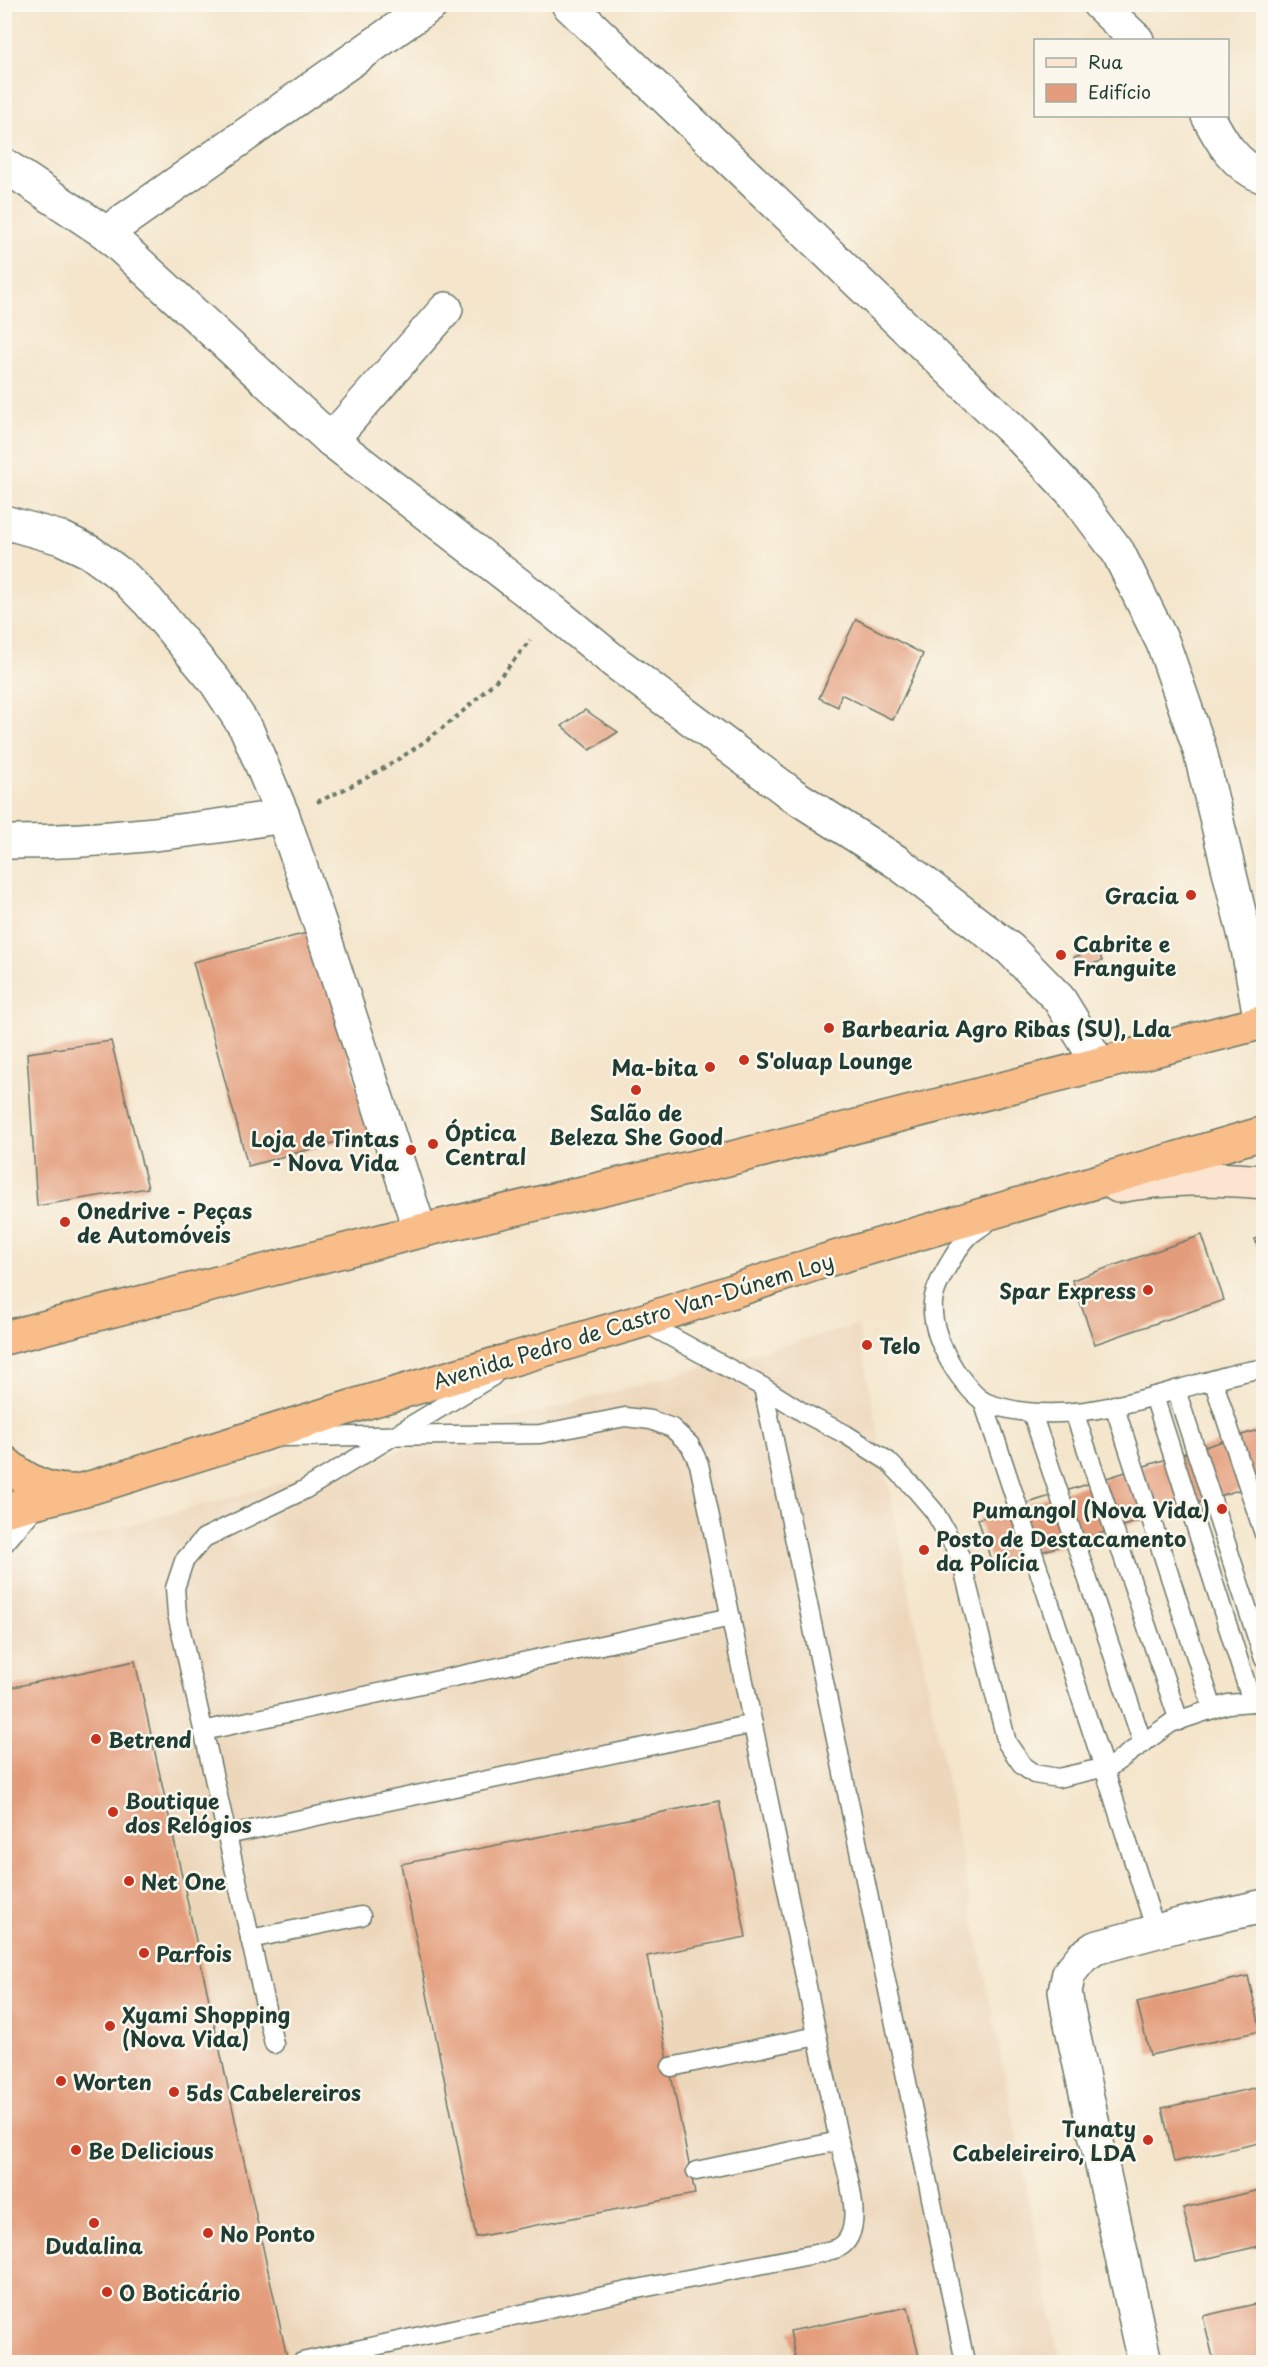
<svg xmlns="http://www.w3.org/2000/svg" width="1268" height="2367" font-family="'Playpen Sans',sans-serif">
<rect width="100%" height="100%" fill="#fbf7ec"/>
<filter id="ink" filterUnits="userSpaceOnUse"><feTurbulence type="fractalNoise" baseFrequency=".0167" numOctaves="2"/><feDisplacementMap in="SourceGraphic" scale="12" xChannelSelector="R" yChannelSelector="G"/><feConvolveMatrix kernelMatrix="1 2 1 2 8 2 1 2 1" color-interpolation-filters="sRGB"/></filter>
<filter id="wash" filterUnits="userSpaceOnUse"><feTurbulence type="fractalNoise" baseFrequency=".008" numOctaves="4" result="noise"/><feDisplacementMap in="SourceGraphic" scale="24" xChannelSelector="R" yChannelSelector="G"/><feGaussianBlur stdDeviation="1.35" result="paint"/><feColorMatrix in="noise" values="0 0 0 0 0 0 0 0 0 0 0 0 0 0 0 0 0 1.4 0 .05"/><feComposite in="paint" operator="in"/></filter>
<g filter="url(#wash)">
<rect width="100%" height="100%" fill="#f4e5cb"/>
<!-- built -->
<path fill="#edd7bb" d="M857,1325L1061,2362H5V1559Z"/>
<g id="blocks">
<!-- building -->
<g fill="#e39d7c">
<path d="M856,619L923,654L893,720L841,694L838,707L819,698Z"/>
<path d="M585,710L618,732L590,750L562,726Z"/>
<path d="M315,931L370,1133L248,1166L193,962Z"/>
<path d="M1098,949L1102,961L1078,968L1074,957Z"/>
<path d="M111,1041L148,1188L37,1206L27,1053Z"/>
<path d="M1202,1235L1224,1300L1095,1344L1072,1280Z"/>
<path d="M1264,1236V1263H1263L1255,1239Z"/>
<path d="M1264,1428V1482L993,1567L978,1519Z"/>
<path d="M135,1661L288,2362H4V1689Z"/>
<path d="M719,1801L746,1937L647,1956L695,2194L476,2237L401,1864Z"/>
<path d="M1248,1976L1261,2031L1150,2055L1137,2002Z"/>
<path d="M1264,2086V2142L1174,2162L1162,2108Z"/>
<path d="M1264,2189V2245L1196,2261L1183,2208Z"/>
<path d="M1264,2302V2359L1247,2362H1214L1203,2316Z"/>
<path d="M908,2307L920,2362H796L790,2331Z"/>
</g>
</g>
</g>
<g filter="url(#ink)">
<use href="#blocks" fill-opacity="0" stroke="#6a7869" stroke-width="1.5"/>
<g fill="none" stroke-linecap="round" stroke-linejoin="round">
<defs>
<g id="lane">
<path d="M989,1221C983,1226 976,1230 970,1235C957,1248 935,1284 933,1302C931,1326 943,1351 955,1370C962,1380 976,1399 987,1403C1058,1428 1132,1402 1201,1383C1221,1378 1243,1370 1264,1369"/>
<path d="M642,1321L763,1387L804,1413L845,1434L888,1461L916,1490L934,1511L960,1556L1007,1743L1023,1766L1034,1774L1058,1778L1111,1766L1171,1723L1228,1704L1264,1701"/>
<path d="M1213,1380L1264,1534"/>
<path d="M763,1387L965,2362"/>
<path d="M1176,1390L1264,1659"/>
<path d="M1154,1396L1252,1702"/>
<path d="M983,1401L1104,1768L1156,1931"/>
<path d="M1114,1405L1213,1709"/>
<path d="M1074,1412L1179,1721"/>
<path d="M1032,1413L1143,1744"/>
<path d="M283,1437L540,1434L625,1417L651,1420L672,1428L690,1445L699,1464L839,2141C845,2167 869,2232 838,2248C833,2250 826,2251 820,2253L627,2291L302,2362"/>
<path d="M4,1544L38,1504"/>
<path d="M203,1731L731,1617"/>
<path d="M227,1835L753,1724"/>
<path d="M250,1939L361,1916"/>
<path d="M274,2044L177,1614L175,1588L184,1561L204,1538L304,1490L493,1376"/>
<path d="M671,2067L817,2036"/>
<path d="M696,2171L839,2141"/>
</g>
<g id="street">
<path d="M568,4L1021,438L1075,495L1118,552L1163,643L1199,747L1248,949L1261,1023"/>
<path d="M1099,4L1137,40"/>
<path d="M1208,116C1221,141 1235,166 1264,177"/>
<path d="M4,165L106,233L331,440L554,612L615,662L793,795L897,862L1010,949L1059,999L1099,1064"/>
<path d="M106,233L432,4"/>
<path d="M331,440L446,309"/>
<path d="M4,522L61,538L90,552L124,577L148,601L215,681L247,730L283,816L321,927L420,1231"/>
<path d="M4,842C98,843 191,831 283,816"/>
<path d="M1145,2362L1068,2010L1065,1991L1069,1973L1082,1957L1095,1948L1183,1924L1264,1906"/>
</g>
<path id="secondary" d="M1118,1186C1166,1177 1214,1178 1264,1182"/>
<g id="highway">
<path d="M4,1338L420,1231L724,1160L1264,1022"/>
<path d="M4,1462C23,1479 44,1491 70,1491"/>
<path d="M4,1510L93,1487L357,1405L642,1321L824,1261L1264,1133"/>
</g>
</defs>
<!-- lane casing -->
<use href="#lane" stroke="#6a7869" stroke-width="21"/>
<!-- street casing -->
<use href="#street" stroke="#6a7869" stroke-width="36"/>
<!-- secondary casing -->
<use href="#secondary" stroke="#6a7869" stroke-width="36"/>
<!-- highway casing -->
<use href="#highway" stroke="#6a7869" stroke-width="36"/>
<!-- path -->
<path stroke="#6a7869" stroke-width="4" stroke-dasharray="4.5 4.5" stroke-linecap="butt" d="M317,802C383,773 440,736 491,685C506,672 518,655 530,640"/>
<!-- lane -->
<use href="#lane" stroke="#fff" stroke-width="18"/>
<!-- street -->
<use href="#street" stroke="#fff" stroke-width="33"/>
<!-- secondary -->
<use href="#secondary" stroke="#fce5d0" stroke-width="33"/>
<!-- highway -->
<use href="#highway" stroke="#f8bd89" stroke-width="33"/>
</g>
</g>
<!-- markers -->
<g fill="#c8321e" stroke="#fbf7ec" stroke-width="2">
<circle cx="1191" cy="895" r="6"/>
<circle cx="1061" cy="955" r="6"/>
<circle cx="829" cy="1028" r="6"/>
<circle cx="744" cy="1060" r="6"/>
<circle cx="710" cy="1067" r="6"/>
<circle cx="636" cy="1090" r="6"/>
<circle cx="433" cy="1144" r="6"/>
<circle cx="411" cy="1150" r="6"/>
<circle cx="65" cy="1222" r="6"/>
<circle cx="1148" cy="1290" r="6"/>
<circle cx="867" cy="1345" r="6"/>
<circle cx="1222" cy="1509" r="6"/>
<circle cx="924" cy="1550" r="6"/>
<circle cx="96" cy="1739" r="6"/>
<circle cx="113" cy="1812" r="6"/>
<circle cx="129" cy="1881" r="6"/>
<circle cx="144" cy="1953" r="6"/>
<circle cx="110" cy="2026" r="6"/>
<circle cx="61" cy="2081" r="6"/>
<circle cx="174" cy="2092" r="6"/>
<circle cx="1148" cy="2140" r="6"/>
<circle cx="76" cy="2150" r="6"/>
<circle cx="94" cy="2223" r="6"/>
<circle cx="208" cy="2233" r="6"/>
<circle cx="107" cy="2292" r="6"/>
</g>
<g text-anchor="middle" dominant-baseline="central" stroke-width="5" stroke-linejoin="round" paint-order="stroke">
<!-- poi labels -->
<g font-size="21" font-weight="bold" fill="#1f3d34" stroke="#fbf7ec" text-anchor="start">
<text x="1179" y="895" text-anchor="end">Gracia</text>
<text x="1073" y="943">Cabrite e<tspan x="1073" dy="24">Franguite</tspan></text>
<text x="841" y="1028">Barbearia Agro Ribas (SU), Lda</text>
<text x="756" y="1060">S'oluap Lounge</text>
<text x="698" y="1067" text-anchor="end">Ma-bita</text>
<text x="636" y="1112" text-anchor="middle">Salão de<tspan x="636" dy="24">Beleza She Good</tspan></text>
<text x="445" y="1132">Óptica<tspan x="445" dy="24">Central</tspan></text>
<text x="399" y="1138" text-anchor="end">Loja de Tintas<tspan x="399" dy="24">- Nova Vida</tspan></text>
<text x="77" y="1210">Onedrive - Peças<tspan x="77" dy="24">de Automóveis</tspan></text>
<text x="1136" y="1290" text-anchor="end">Spar Express</text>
<text x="879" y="1345">Telo</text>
<text x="1210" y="1509" text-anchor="end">Pumangol (Nova Vida)</text>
<text x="936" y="1538">Posto de Destacamento<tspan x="936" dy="24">da Polícia</tspan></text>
<text x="108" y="1739">Betrend</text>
<text x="125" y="1800">Boutique<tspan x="125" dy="24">dos Relógios</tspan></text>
<text x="141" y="1881">Net One</text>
<text x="156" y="1953">Parfois</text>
<text x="122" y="2014">Xyami Shopping<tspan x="122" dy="24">(Nova Vida)</tspan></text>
<text x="73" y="2081">Worten</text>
<text x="186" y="2092">5ds Cabelereiros</text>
<text x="1136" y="2128" text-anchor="end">Tunaty<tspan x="1136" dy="24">Cabeleireiro, LDA</tspan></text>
<text x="88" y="2150">Be Delicious</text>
<text x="220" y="2233">No Ponto</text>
<text x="94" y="2245" text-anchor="middle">Dudalina</text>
<text x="119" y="2292">O Boticário</text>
</g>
<!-- street labels -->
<g font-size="21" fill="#1f3d34" stroke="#fbf7ec">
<text transform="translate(633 1320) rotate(-17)">Avenida Pedro de Castro Van-Dúnem Loy</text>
</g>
</g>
<!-- margin -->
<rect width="1268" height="2367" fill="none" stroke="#fbf7ec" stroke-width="24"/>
<!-- legend -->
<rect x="1034" y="39" width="195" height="78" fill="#fbf7ec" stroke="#a3ada2" stroke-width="1.5"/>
<rect x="1046" y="58" width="30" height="9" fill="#fce5d0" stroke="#a3ada2" stroke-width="1.5"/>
<text x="1088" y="69" font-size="18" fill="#1f3d34">Rua</text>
<rect x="1046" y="84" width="30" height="18" fill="#e39d7c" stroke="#a3ada2" stroke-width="1.5"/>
<text x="1088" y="99" font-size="18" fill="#1f3d34">Edifício</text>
</svg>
